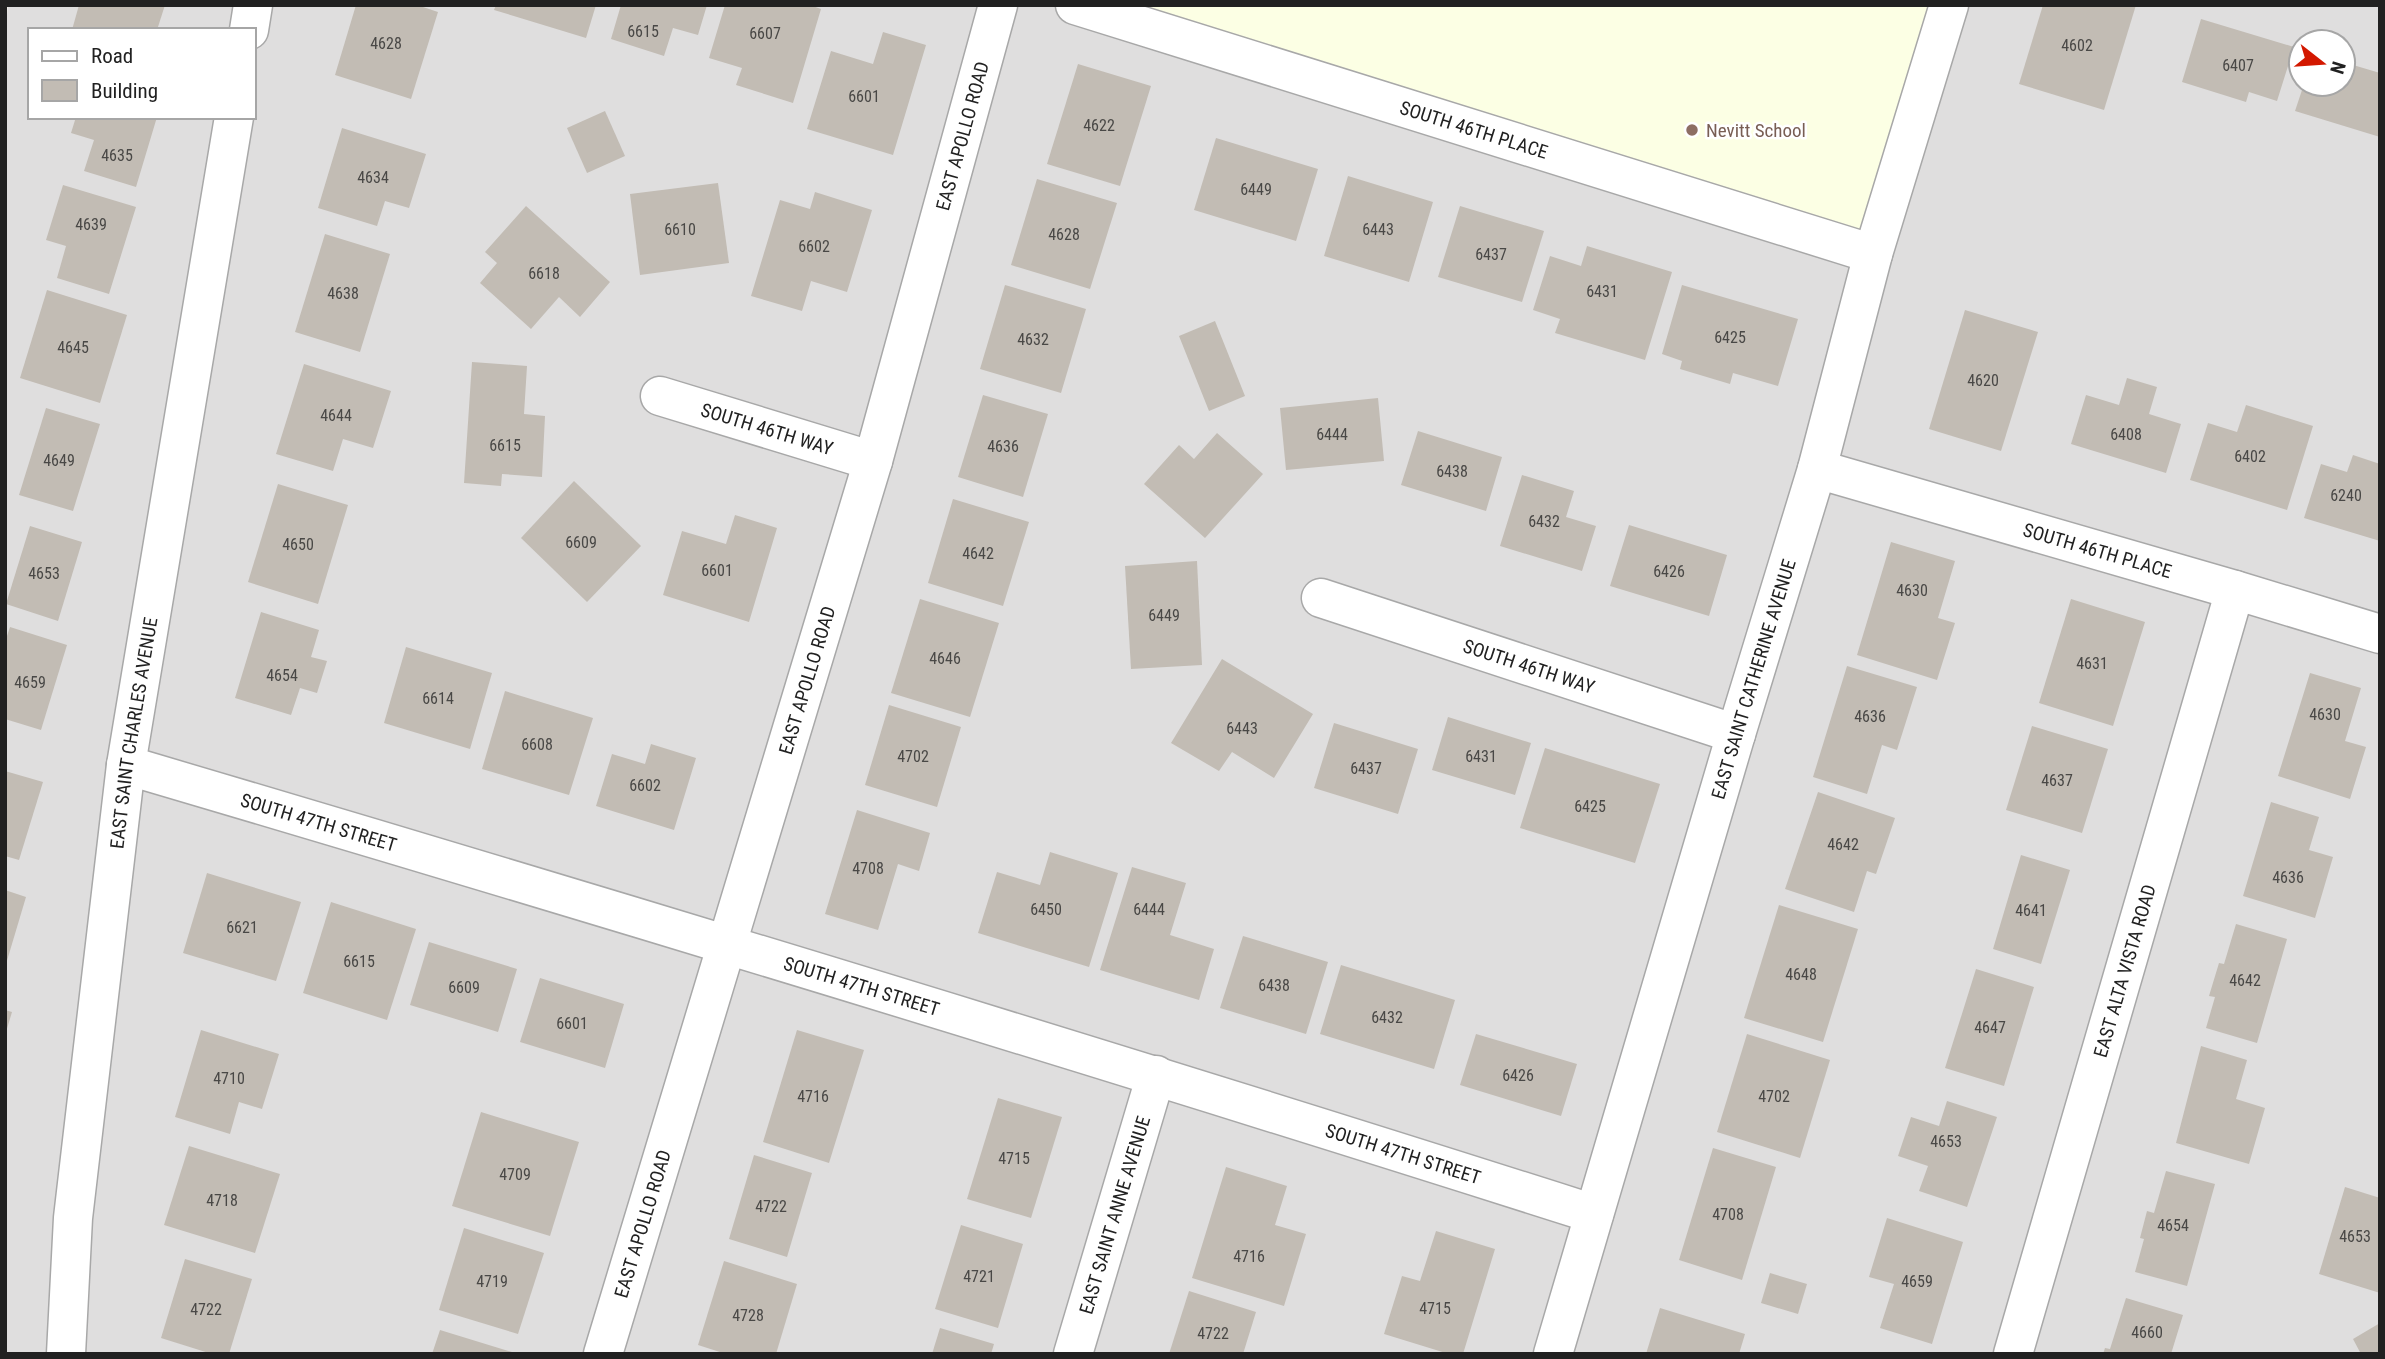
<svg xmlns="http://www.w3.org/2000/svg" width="2385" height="1359" font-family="'Roboto Condensed',sans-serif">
<rect width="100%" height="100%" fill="#f1efe8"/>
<!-- residential -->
<path fill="#dfdede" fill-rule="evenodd" d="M8,5H2380V1354H5V35ZM30,30H254V117H30ZM2301,42H2343V84H2301Z"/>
<!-- education -->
<path fill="#fcffe4" d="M1074,5H1949L1873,254Z"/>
<!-- building -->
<g fill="#c2bcb4">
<path d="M79,5H165L157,30H72Z"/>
<path d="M356,5H417L438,12L411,99L335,75Z"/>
<path d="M496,5H596L586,38L494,10Z"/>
<path d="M621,5H707L698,35L673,28L664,56L611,39Z"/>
<path d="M725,5H810L821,9L793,103L736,85L742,68L709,58Z"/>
<path d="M2043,5H2136L2104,110L2019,84Z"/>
<path d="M2201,19L2294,47L2277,101L2249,92L2246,102L2182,82Z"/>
<path d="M883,32L926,45L893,155L807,129L831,51L873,64Z"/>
<path d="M2343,62L2380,73V137L2295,111L2304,84H2343Z"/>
<path d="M1078,64L1151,86L1120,186L1047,164Z"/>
<path d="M605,111L625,156L587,173L567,128Z"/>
<path d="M76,117H157L136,187L84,171L94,140L71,133Z"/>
<path d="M342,128L426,154L409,208L385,201L377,226L318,208Z"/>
<path d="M1216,138L1318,169L1296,241L1194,210Z"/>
<path d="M1348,176L1433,202L1409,282L1324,256Z"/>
<path d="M1037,179L1117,203L1090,289L1011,265Z"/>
<path d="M718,183L729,263L640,275L630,194Z"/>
<path d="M63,185L136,207L109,294L57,278L66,246L46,240Z"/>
<path d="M815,192L872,210L847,292L811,281L802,311L751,296L780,200L810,209Z"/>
<path d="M526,206L610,282L580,317L559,297L531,329L480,283L497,263L485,252Z"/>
<path d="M1460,206L1544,231L1522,302L1438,277Z"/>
<path d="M325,234L390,254L360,352L295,332Z"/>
<path d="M1587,246L1672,272L1645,360L1555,333L1560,319L1533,310L1550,256L1581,266Z"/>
<path d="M1005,285L1086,309L1061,393L980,369Z"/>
<path d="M1682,285L1798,319L1778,386L1733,373L1730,384L1680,369L1682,361L1662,354Z"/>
<path d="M47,290L127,315L100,403L20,378Z"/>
<path d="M1965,310L2038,332L2001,451L1929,429Z"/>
<path d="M1215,321L1245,396L1209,411L1179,336Z"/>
<path d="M472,362L527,366L524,414L545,416L542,477L502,474L501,486L464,483Z"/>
<path d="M304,364L391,391L373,448L343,439L333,471L276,454Z"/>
<path d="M2127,378L2157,387L2149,414L2181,424L2166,473L2071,444L2086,395L2119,405Z"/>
<path d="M983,395L1048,414L1023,497L958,477Z"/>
<path d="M1378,398L1384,461L1286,470L1280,408Z"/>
<path d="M2246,405L2313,426L2287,510L2190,480L2208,423L2237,432Z"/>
<path d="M46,408L100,424L73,511L19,495Z"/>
<path d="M1418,431L1502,457L1486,511L1401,485Z"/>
<path d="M1217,433L1263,474L1205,538L1144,484L1179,445L1194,459Z"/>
<path d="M2353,455L2380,464V541L2304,518L2321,464L2347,472Z"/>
<path d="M1522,475L1574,491L1566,517L1596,526L1582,571L1500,546Z"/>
<path d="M574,481L641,546L587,602L521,538Z"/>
<path d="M278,484L348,505L318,604L248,582Z"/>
<path d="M953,499L1029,522L1003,606L928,583Z"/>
<path d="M735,515L777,528L749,622L663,595L682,531L726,544Z"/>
<path d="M1629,525L1727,555L1709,616L1610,586Z"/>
<path d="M30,526L82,542L58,621L6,604Z"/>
<path d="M1891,542L1955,561L1938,618L1955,623L1937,680L1857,655Z"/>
<path d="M1197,561L1202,665L1131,669L1125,566Z"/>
<path d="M920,599L999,623L970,717L891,693Z"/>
<path d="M2071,599L2145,622L2113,726L2039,703Z"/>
<path d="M261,612L319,630L311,657L327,661L317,693L300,688L291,715L235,698Z"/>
<path d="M10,627L67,645L41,730L5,719V642Z"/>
<path d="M406,647L492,673L470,749L384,723Z"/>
<path d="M1222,659L1313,714L1274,778L1232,752L1219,771L1171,743Z"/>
<path d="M1847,666L1917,687L1897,750L1882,745L1867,794L1813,777Z"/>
<path d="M2310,673L2361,688L2345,741L2366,747L2350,799L2278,776Z"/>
<path d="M505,691L593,718L569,795L482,769Z"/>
<path d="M889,705L961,727L937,807L865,785Z"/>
<path d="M1448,717L1531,743L1515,795L1432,770Z"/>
<path d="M1334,723L1418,749L1398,814L1314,788Z"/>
<path d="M2032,726L2108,749L2082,833L2006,810Z"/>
<path d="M651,744L696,758L674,830L596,806L612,754L645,764Z"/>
<path d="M1545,748L1660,784L1635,863L1520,828Z"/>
<path d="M5,771L43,782L19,860L5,856Z"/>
<path d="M1818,792L1895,818L1876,874L1867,871L1854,912L1785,889Z"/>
<path d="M2271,802L2319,817L2309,850L2333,857L2315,918L2243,896Z"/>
<path d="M857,810L930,833L919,871L898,864L878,930L825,914Z"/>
<path d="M1050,852L1118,873L1089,967L978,933L997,872L1040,885Z"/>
<path d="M2021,855L2070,870L2041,964L1993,949Z"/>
<path d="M1132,867L1186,883L1170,935L1214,949L1199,1000L1100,970Z"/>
<path d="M207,873L301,902L276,981L183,953Z"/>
<path d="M5,890L26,897L6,964H5Z"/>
<path d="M331,902L416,929L387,1020L303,993Z"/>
<path d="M1779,905L1858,929L1823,1042L1744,1018Z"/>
<path d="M2236,924L2287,939L2257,1043L2206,1028L2215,997L2209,996L2219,963L2224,964Z"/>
<path d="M1243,936L1328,962L1306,1034L1220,1008Z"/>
<path d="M429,942L517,969L498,1032L410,1005Z"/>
<path d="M1341,965L1455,1000L1434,1069L1320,1034Z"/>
<path d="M1976,969L2034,987L2004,1086L1945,1068Z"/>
<path d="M540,978L624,1004L605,1068L520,1042Z"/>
<path d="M5,1010L12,1012L6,1032L5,1031Z"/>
<path d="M201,1030L279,1054L262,1109L239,1102L230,1134L175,1117Z"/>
<path d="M797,1030L864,1050L829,1163L763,1142Z"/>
<path d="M1476,1034L1577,1064L1561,1116L1460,1085Z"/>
<path d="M1747,1034L1830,1060L1800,1158L1717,1132Z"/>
<path d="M2201,1046L2247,1060L2236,1099L2265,1108L2249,1164L2176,1143Z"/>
<path d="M998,1098L1062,1117L1031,1218L967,1199Z"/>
<path d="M1947,1101L1997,1117L1967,1207L1919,1191L1928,1166L1898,1156L1911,1117L1939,1126Z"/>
<path d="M481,1112L579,1142L550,1236L452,1206Z"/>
<path d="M189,1146L280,1174L255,1253L164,1225Z"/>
<path d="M1713,1148L1776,1167L1742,1280L1679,1260Z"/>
<path d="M754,1155L812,1173L787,1257L729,1239Z"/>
<path d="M1226,1167L1287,1186L1275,1225L1306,1234L1284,1306L1192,1278Z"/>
<path d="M2166,1171L2215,1184L2187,1286L2135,1272L2144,1239L2140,1238L2147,1211L2154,1213Z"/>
<path d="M2345,1187L2380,1198V1293L2319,1274Z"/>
<path d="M1887,1218L1963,1242L1932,1344L1880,1328L1894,1284L1869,1277Z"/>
<path d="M961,1225L1023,1244L998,1328L935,1309Z"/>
<path d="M464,1228L544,1253L518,1334L439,1310Z"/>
<path d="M1436,1231L1495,1249L1463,1354H1449L1384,1334L1402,1276L1420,1281Z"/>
<path d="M185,1259L252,1279L229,1354H212L161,1338Z"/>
<path d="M724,1261L797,1284L776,1354H726L698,1345Z"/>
<path d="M1770,1273L1807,1284L1798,1314L1761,1303Z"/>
<path d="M1189,1291L1256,1312L1243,1354H1169Z"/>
<path d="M2126,1298L2183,1315L2171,1354H2103L2105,1348L2110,1349Z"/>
<path d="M1660,1308L1745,1334L1739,1354H1646Z"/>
<path d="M2380,1323V1354H2361L2353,1339Z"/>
<path d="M940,1328L994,1344L991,1354H932Z"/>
<path d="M440,1330L515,1353V1354H432Z"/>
</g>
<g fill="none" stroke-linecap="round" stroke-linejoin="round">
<defs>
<g id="street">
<path id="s1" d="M1075,5L1873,254"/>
<path d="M249,30L253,5"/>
<path id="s2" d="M660,396L873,461"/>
<path id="s3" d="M1817,469L2235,590L2380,634"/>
<path id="s4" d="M1321,598L1736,734"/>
<path id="s5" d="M126,765C617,910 1107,1059 1594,1214"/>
<path id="s6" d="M66,1354L73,1218L126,765L234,117"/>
<path id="s7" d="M603,1354L873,461L998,5"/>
<path id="s8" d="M1073,1354L1156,1075"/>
<path id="s9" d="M1553,1354L1736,734L1817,469L1873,254L1949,5"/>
<path id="s10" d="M2013,1354L2235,590"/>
</g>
</defs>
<!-- street casing -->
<use href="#street" stroke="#a8a8a8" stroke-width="41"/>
<!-- street -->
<use href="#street" stroke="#fff" stroke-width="38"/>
</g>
<!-- markers -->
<circle fill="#8d6e63" stroke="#fff" stroke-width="2.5" cx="1692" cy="130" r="7"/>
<g text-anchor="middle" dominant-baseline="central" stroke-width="5" stroke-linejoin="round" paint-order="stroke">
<!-- number labels -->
<g font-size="16" fill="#494846">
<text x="643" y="31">6615</text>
<text x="765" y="33">6607</text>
<text x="386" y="43">4628</text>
<text x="2077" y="45">4602</text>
<text x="2238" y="65">6407</text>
<text x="864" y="96">6601</text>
<text x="1099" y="125">4622</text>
<text x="117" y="155">4635</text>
<text x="373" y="177">4634</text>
<text x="1256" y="189">6449</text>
<text x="91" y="224">4639</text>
<text x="680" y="229">6610</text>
<text x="1378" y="229">6443</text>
<text x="1064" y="234">4628</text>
<text x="814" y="246">6602</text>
<text x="1491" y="254">6437</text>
<text x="544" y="273">6618</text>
<text x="1602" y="291">6431</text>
<text x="343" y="293">4638</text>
<text x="1730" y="337">6425</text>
<text x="1033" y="339">4632</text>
<text x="73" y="347">4645</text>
<text x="1983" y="380">4620</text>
<text x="336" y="415">4644</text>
<text x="1332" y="434">6444</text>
<text x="2126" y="434">6408</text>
<text x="505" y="445">6615</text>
<text x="1003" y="446">4636</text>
<text x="2250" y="456">6402</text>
<text x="59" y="460">4649</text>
<text x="1452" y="471">6438</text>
<text x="2346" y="495">6240</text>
<text x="1544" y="521">6432</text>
<text x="581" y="542">6609</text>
<text x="298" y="544">4650</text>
<text x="978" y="553">4642</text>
<text x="717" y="570">6601</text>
<text x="1669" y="571">6426</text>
<text x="44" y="573">4653</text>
<text x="1912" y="590">4630</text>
<text x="1164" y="615">6449</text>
<text x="945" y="658">4646</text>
<text x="2092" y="663">4631</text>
<text x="282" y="675">4654</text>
<text x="30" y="682">4659</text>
<text x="438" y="698">6614</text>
<text x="2325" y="714">4630</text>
<text x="1870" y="716">4636</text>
<text x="1242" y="728">6443</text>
<text x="537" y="744">6608</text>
<text x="913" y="756">4702</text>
<text x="1481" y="756">6431</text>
<text x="1366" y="768">6437</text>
<text x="2057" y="780">4637</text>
<text x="645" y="785">6602</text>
<text x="1590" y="806">6425</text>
<text x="1843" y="844">4642</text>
<text x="868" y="868">4708</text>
<text x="2288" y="877">4636</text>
<text x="1046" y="909">6450</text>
<text x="1149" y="909">6444</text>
<text x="2031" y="910">4641</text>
<text x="242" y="927">6621</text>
<text x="359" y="961">6615</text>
<text x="1801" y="974">4648</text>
<text x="2245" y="980">4642</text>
<text x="1274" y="985">6438</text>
<text x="464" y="987">6609</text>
<text x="1387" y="1017">6432</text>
<text x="572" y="1023">6601</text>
<text x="1990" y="1027">4647</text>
<text x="1518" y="1075">6426</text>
<text x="229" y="1078">4710</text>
<text x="813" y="1096">4716</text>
<text x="1774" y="1096">4702</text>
<text x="1946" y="1141">4653</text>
<text x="1014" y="1158">4715</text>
<text x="515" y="1174">4709</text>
<text x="222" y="1200">4718</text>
<text x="771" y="1206">4722</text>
<text x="1728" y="1214">4708</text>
<text x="2173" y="1225">4654</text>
<text x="2355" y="1236">4653</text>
<text x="1249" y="1256">4716</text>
<text x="979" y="1276">4721</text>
<text x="492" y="1281">4719</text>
<text x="1917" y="1281">4659</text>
<text x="1435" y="1308">4715</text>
<text x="206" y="1309">4722</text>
<text x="748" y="1315">4728</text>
<text x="2147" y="1332">4660</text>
<text x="1213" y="1333">4722</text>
</g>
<!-- street labels -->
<g font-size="19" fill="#212121" stroke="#fff">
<text stroke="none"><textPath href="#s1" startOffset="418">SOUTH 46TH PLACE</textPath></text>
<text stroke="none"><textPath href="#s7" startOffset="1270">EAST APOLLO ROAD</textPath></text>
<text stroke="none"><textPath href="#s2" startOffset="112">SOUTH 46TH WAY</textPath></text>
<text stroke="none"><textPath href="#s3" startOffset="292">SOUTH 46TH PLACE</textPath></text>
<text stroke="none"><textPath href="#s4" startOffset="219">SOUTH 46TH WAY</textPath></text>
<text stroke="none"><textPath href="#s9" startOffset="704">EAST SAINT CATHERINE AVENUE</textPath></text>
<text stroke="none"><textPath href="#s7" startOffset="704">EAST APOLLO ROAD</textPath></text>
<text stroke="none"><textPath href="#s6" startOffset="625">EAST SAINT CHARLES AVENUE</textPath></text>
<text stroke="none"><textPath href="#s5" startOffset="201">SOUTH 47TH STREET</textPath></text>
<text stroke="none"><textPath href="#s10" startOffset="399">EAST ALTA VISTA ROAD</textPath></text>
<text stroke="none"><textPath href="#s5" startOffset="768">SOUTH 47TH STREET</textPath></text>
<text stroke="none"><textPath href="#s5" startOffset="1335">SOUTH 47TH STREET</textPath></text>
<text stroke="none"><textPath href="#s8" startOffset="145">EAST SAINT ANNE AVENUE</textPath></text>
<text stroke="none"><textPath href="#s7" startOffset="136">EAST APOLLO ROAD</textPath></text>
</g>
<!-- education labels -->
<g font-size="19" fill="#785e54" stroke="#fff" text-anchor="start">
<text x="1706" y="130">Nevitt School</text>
</g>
</g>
<!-- border -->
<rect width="2385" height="1359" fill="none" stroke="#212121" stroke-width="14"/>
<!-- legend -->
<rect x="28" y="28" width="228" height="91" fill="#ffffff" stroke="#a6a6a6" stroke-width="2"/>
<rect x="42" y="51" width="35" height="10" fill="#ffffff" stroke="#a6a6a6" stroke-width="2"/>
<text x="91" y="63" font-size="21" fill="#212121">Road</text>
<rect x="42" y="80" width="35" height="21" fill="#c2bcb4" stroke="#a6a6a6" stroke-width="2"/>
<text x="91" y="98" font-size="21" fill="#212121">Building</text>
<!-- north arrow -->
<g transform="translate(2322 63) rotate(107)"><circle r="33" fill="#ffffff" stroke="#a6a6a6" stroke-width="2"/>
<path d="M0-5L12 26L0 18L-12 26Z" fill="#d31800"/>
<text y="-10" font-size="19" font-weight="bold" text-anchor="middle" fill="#212121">N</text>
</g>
</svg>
